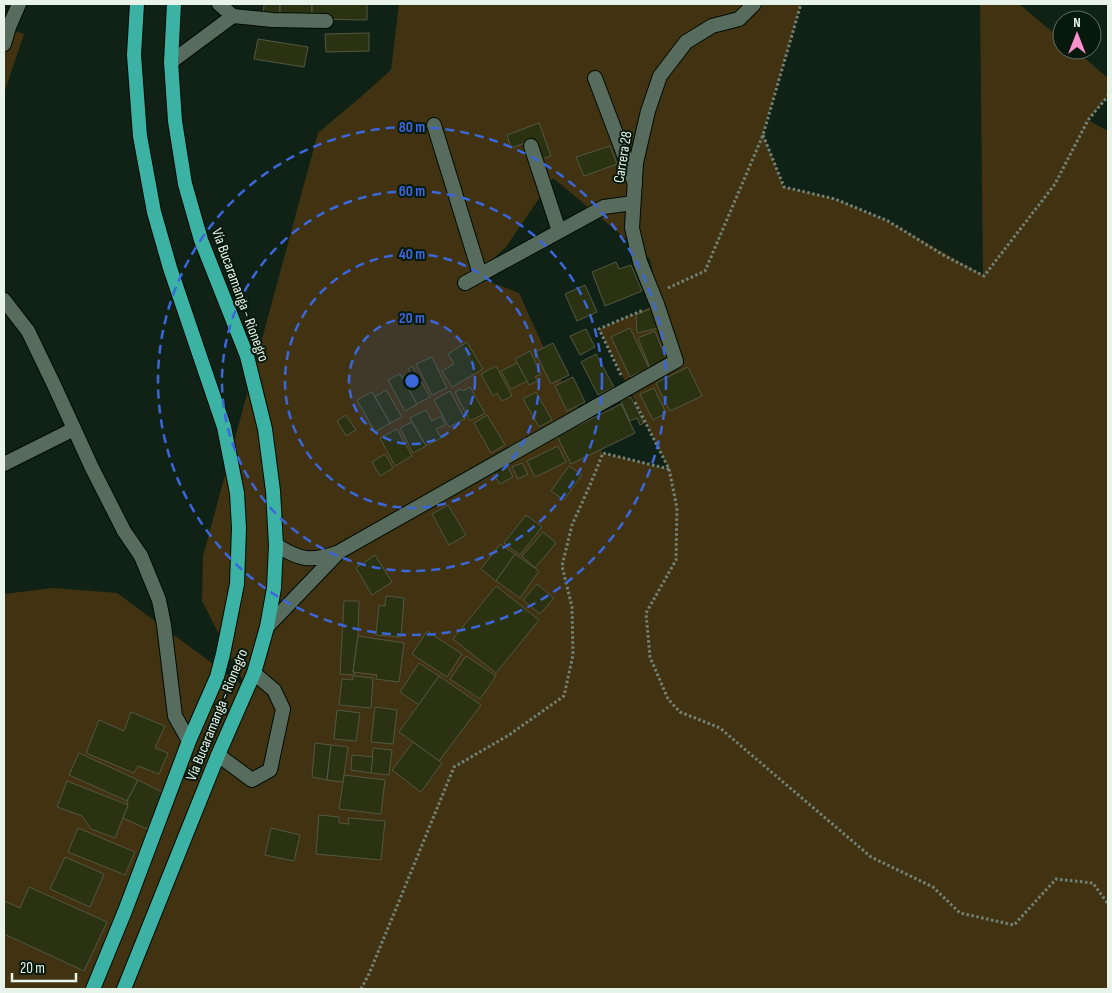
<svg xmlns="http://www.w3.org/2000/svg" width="1112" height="993" font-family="'Sofia Sans Condensed',sans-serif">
<rect width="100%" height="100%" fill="#102216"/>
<!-- green -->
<g fill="#413311" fill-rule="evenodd">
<path d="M399,4H801L763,134L784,187L835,199L888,221L983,275L980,4H1019L1062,40V50H1075L1108,78V96L1088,120L1108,131V989H4V594L53,588L117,593L247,689L202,601L203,556L318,133L363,95L391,70ZM553,178L650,259L657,292H661L657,304L599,329L669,469L603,453L574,401L553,368L519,293L474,276L506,247Z"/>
<path d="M4,28L24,34L4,93Z"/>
</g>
<!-- building -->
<g fill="#2b3212" stroke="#525742">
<path d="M264,4H280V18L263,17Z"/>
<path d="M280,4H312V19L280,18Z"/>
<path d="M312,4H367V20L312,19Z"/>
<path d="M369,33V51L326,52L325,34Z"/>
<path d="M258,39L308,47L304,67L254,59Z"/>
<path d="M539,123L551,156L540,160L533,140L511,148L507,135Z"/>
<path d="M610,146L617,164L584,176L576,157Z"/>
<path d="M616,262L619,269L631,265L642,291L605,306L592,272Z"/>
<path d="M585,285L597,312L577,321L565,294Z"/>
<path d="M655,307L659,328L637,333L636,315Z"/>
<path d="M630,328L649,368L630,377L611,337Z"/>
<path d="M586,329L595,347L580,355L570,336Z"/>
<path d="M655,331L667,361L650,368L638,338Z"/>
<path d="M467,342L483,369L452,387L442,371L454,364L448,354Z"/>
<path d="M553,343L569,375L551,384L535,352Z"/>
<path d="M530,351L541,374L535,377L538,381L529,385L515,359Z"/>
<path d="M596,354L614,387L598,395L581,362Z"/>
<path d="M432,357L447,388L432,395L416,364Z"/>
<path d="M517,363L527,381L511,389L501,371Z"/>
<path d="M412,366L430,397L417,404L402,377L410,372L408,369Z"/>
<path d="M496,366L512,396L502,401L497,393L493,396L481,374Z"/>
<path d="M688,367L702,396L670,411L656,383Z"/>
<path d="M400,374L417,404L405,411L388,380Z"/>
<path d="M573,377L585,402L567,411L555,386Z"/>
<path d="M470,387L485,413L470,421L455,392L461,389L463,391Z"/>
<path d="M654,388L666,413L653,420L640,394Z"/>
<path d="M386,390L402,417L390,423L375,397Z"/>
<path d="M450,391L465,419L449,427L434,400Z"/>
<path d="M372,392L390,423L375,432L357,400Z"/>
<path d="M536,392L552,420L539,427L523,399Z"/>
<path d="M631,397L644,423L640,425L637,418L630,421L620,399Z"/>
<path d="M621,404L635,433L571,464L557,436Z"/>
<path d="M426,410L432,421L441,416L445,425L436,429L441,438L426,446L410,418Z"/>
<path d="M346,415L356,430L346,436L337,421Z"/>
<path d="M487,415L505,445L491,453L474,423Z"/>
<path d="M412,422L426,446L413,453L400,428Z"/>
<path d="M397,429L412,456L395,466L380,438Z"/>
<path d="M558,446L566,462L535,477L527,461Z"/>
<path d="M385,454L393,468L380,476L372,462Z"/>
<path d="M522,463L528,474L518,479L512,467Z"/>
<path d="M507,465L513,477L500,484L493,473Z"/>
<path d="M569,466L582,475L564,500L551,491Z"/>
<path d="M448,505L466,535L449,545L432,514Z"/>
<path d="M526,515L542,527L520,555L504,543Z"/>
<path d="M543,532L556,543L535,568L522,556Z"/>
<path d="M500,544L515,554L496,581L481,569Z"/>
<path d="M515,554L539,571L520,598L496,581Z"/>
<path d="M375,555L392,582L372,595L356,568Z"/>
<path d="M537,584L554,598L540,614L523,600Z"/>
<path d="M496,586L539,620L496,673L453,639Z"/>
<path d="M386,596L404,598L401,637L376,635L379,605L385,606Z"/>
<path d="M344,601H359L358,636L353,672L355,675L340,674Z"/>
<path d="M427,631L462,654L447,677L412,654Z"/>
<path d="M358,636L404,643L399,682L376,679L377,675L353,672Z"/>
<path d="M466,656L496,676L480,699L450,679Z"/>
<path d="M419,663L439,676L419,705L400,692Z"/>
<path d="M353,676L373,678L371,708L339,705L342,679L353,680Z"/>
<path d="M439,676L481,705L439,761L399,732Z"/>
<path d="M375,707L397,710L393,744L371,742Z"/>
<path d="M337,710L360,713L356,741L334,739Z"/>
<path d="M131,712L165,726L155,748L168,753L159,774L138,766L134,773L86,753L99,720L124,731Z"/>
<path d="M413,742L442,763L421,792L392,770Z"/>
<path d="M315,743L331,745L327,780L312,777Z"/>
<path d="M331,745L348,747L343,782L327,780Z"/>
<path d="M373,748L392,750L389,775L371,773Z"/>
<path d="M79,753L138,780L127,801L69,775Z"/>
<path d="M352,755L373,757L371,773L351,770Z"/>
<path d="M344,775L385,780L381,814L339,809Z"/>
<path d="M138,780L164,793L147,829L123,818L128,805L127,801Z"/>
<path d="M67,781L128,805L115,838L91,829L82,816L57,807Z"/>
<path d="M319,815L339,817V823L349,824L348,818L385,821L381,860L316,854Z"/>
<path d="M78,828L135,852L125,875L68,852Z"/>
<path d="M271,828L300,835L294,861L265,855Z"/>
<path d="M65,857L104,874L90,907L50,889Z"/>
<path d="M29,887L107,922L84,971L4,934V901L20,908Z"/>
</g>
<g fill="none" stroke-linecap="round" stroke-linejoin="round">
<defs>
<g id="minor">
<path d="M219,4L233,16L273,20L326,21"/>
<path d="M4,44L9,27L19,4"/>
<path d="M171,62L233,16"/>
<path d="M595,78L635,184"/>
<path d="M434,125L480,274"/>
<path d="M531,146L559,231"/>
<path d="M465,283L604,207L633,203"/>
<path d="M4,300L28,331L54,385L92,468L124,531L141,556L159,600L164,625L175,716L189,741"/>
<path d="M4,464L74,429"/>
<path d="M218,755L252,780L270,770L283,709L274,690L254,673"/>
</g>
<g id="tertiary">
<path d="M276,545C300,560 310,562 337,553L676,361L657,304L640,262L632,228L636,163L648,111L660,76L686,42L712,26L739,19L754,4"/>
<path d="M267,627L337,554"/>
</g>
<g id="trunk">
<path d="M93,989L125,911L189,741L217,677L223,654L237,584L239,528L237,493L224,427L170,268L154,212L140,136L134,55L137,4"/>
<path d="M124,989L218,755L254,673L267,627L274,588L276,545L273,491L265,429L247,356L201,240L185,184L175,121L171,62L174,4"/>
</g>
</defs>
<!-- minor casing -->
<use href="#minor" stroke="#000b03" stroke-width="16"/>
<!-- tertiary casing -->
<use href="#tertiary" stroke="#000b03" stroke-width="16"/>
<!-- trunk casing -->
<use href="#trunk" stroke="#000b03" stroke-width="16"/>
<!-- path -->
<g stroke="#738277" stroke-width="3" stroke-dasharray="2.5 2.5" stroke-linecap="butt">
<path d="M763,135L784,187L835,199L888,221L945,256L984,276L1055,184L1088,120L1108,96"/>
<path d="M668,288L705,271L763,135L801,4"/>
<path d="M621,375L599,329L643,310"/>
<path d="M669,469L677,508L676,560L646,613L650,657L668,699L680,712L720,728L871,857L933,887L960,913L1014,925L1056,879L1093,883L1108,904"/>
<path d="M361,989L369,974L402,894L454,767L509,735L564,696L573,655L572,607L562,566L572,525L590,485L603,453L669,469L635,402"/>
</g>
<!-- minor -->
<use href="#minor" stroke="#586c5d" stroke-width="14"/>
<!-- tertiary -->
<use href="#tertiary" stroke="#586c5d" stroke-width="14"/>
<!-- trunk -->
<use href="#trunk" stroke="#3cb2a5" stroke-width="14"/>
</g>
<!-- distance rings -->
<circle cx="412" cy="381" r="63" fill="#3b67db" fill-opacity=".12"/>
<g fill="none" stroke="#3b67db" stroke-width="2.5" stroke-dasharray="9 6">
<circle cx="412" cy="381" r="63"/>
<circle cx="412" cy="381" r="127"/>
<circle cx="412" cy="381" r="190"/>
<circle cx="412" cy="381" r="254"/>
</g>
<g text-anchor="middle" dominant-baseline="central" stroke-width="4" stroke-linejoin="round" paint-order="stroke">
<!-- street labels -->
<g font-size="15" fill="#e8f3ea" stroke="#07190d">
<text transform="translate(623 157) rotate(-81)">Carrera 28</text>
<text transform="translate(240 295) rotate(70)">Vía Bucaramanga - Rionegro</text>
<text transform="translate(217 715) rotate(-68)">Vía Bucaramanga - Rionegro</text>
</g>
</g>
<circle cx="412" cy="381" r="8" fill="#3b67db" stroke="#07190d" stroke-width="2.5"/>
<g font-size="15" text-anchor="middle" font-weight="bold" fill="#3b67db" stroke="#07190d" stroke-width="4" stroke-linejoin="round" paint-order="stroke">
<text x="412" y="132">80 m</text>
<text x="412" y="196">60 m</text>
<text x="412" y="259">40 m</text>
<text x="412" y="323">20 m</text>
</g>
<!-- border -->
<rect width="1112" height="993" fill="none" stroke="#e8f3ea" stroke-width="10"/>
<!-- north arrow -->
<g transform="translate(1077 35)"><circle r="24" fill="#07190d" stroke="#617065"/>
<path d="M0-4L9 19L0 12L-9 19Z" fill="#f890cb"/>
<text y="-8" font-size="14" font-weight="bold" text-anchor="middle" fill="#e8f3ea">N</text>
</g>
<!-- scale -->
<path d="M12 973v8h64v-8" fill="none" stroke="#e8f3ea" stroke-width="2.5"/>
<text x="20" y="973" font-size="15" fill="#e8f3ea" stroke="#07190d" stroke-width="4" paint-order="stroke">20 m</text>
</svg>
